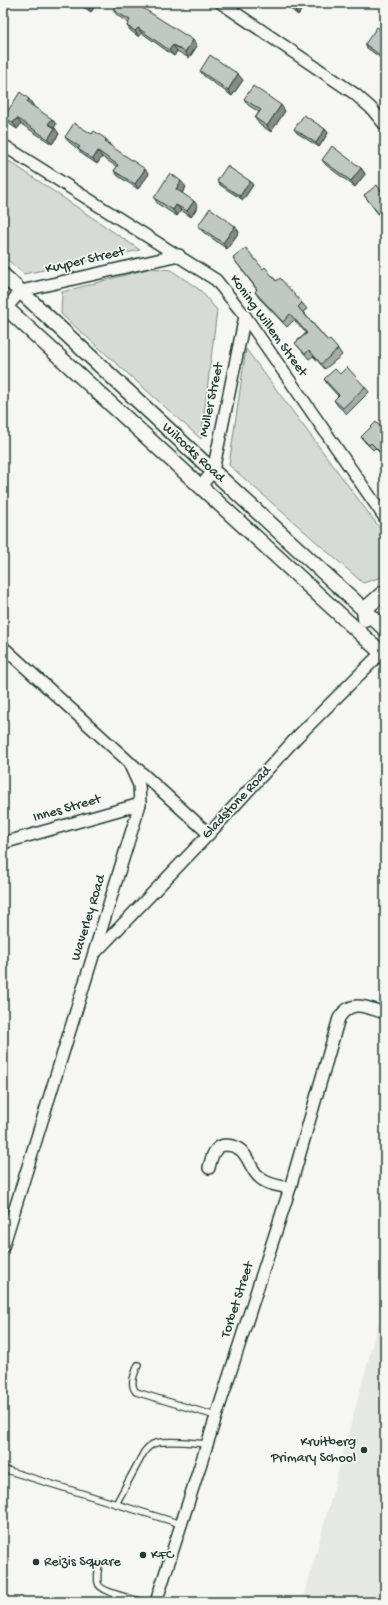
<svg xmlns="http://www.w3.org/2000/svg" width="388" height="1605" font-family="'Gochi Hand',sans-serif">
<rect width="100%" height="100%" fill="#f6f6f2"/>
<filter id="ink" filterUnits="userSpaceOnUse"><feTurbulence type="fractalNoise" baseFrequency=".025" numOctaves="2"/><feDisplacementMap in="SourceGraphic" scale="8" xChannelSelector="R" yChannelSelector="G"/><feConvolveMatrix kernelMatrix="1 2 1 2 8 2 1 2 1" color-interpolation-filters="sRGB"/></filter>
<g filter="url(#ink)">
<!-- built -->
<path fill="#e6e8e4" d="M385,1298V1602H303Z"/>
<!-- green -->
<g fill="#d6dbd6" stroke="#7a8c85">
<path d="M3,157L140,250L24,274L3,256Z"/>
<path d="M151,268L171,270L200,290L217,310L201,439L61,314L62,292Z"/>
<path d="M246,349L385,535V576L363,583L229,465Z"/>
</g>
<g fill="none" stroke-linecap="round" stroke-linejoin="round">
<defs>
<g id="service">
<path d="M138,1365C135,1373 129,1384 136,1392L216,1416"/>
<path d="M3,1469L181,1524"/>
<path d="M116,1504L144,1452C147,1448 151,1444 156,1443C169,1440 193,1443 207,1444"/>
<path d="M99,1564C98,1570 97,1577 98,1583C99,1592 135,1599 144,1602"/>
</g>
<g id="minor">
<path d="M221,3L355,94L371,108L385,125"/>
<path d="M3,145L216,280L245,316L385,518"/>
<path d="M6,308L21,291L179,255"/>
<path d="M201,486L213,471L245,316"/>
<path d="M3,647L128,761L139,785L140,804L3,1247"/>
<path d="M132,764L209,834"/>
<path d="M3,843L140,804"/>
<path d="M96,952L209,834L297,737L381,653"/>
<path d="M209,1168C211,1159 214,1145 226,1145C249,1146 247,1167 260,1178C268,1185 280,1186 290,1188"/>
<path d="M156,1602L290,1188L339,1018C352,998 367,1008 385,1013"/>
</g>
<g id="tertiary">
<path d="M3,275L213,471L385,629"/>
<path d="M3,305L385,656"/>
<path d="M365,619L364,610L382,594L385,593"/>
</g>
</defs>
<!-- service casing -->
<use href="#service" stroke="#1f3d34" stroke-width="8"/>
<!-- minor casing -->
<use href="#minor" stroke="#1f3d34" stroke-width="14"/>
<!-- tertiary casing -->
<use href="#tertiary" stroke="#1f3d34" stroke-width="17"/>
<!-- service -->
<use href="#service" stroke="#f6f6f2" stroke-width="5.5"/>
<!-- minor -->
<use href="#minor" stroke="#f6f6f2" stroke-width="11"/>
<!-- tertiary -->
<use href="#tertiary" stroke="#f6f6f2" stroke-width="14"/>
</g>
<!-- wall -->
<g fill="#a6aca8" stroke="#1f3d34">
<path d="M77,3H97L91,12Z"/>
<path d="M285,3H306L298,15L289,8Z"/>
<path d="M113,10L197,46L189,58L177,51L174,56L142,33L139,37L131,31L127,26L128,23L117,15Z"/>
<path d="M385,33V61L367,48L365,44Z"/>
<path d="M200,71L243,80L232,96L204,76Z"/>
<path d="M244,99L285,111L271,132L259,124L255,118L259,112L248,105Z"/>
<path d="M33,105V106L56,124L54,128L59,134L52,144L21,124L17,129L8,123L4,117Z"/>
<path d="M294,129H325L328,133L319,147L297,133Z"/>
<path d="M92,134L110,144L109,145L149,174L138,189L118,176L114,171L117,167L102,157L97,164L82,154L78,149L69,142L65,137Z"/>
<path d="M322,160L361,168L365,174L355,187L326,165Z"/>
<path d="M217,181L253,185L243,200L220,185Z"/>
<path d="M186,187L182,193L198,206L191,217L181,210L177,216L158,204L154,198Z"/>
<path d="M385,187V223L364,195L381,191Z"/>
<path d="M198,226L239,232L227,249L202,231Z"/>
<path d="M233,258L263,269L302,303L307,309L303,312L328,341L338,349L342,355L325,369L313,356L309,359L295,343L306,333L294,320L287,327L259,298L255,292L257,290Z"/>
<path d="M340,374L365,387L369,392L347,414L338,406L334,400L338,396L328,385L324,379Z"/>
<path d="M385,432V458L375,448L373,450L365,442L361,437Z"/>
</g>
<!-- shaded-wall -->
<g fill="#878c88" stroke="#1f3d34">
<path d="M89,3H97L91,12L87,6Z"/>
<path d="M298,3H306L298,15L294,9Z"/>
<path d="M138,28L142,33L139,37L135,31Z"/>
<path d="M193,40L197,46L189,58L185,52Z"/>
<path d="M173,45L177,51L174,56L169,50Z"/>
<path d="M238,74L243,80L232,96L228,90Z"/>
<path d="M29,99L33,105L31,108L27,102Z"/>
<path d="M281,105L285,111L271,132L267,126Z"/>
<path d="M17,118L21,124L17,129L13,123Z"/>
<path d="M52,119L56,124L53,130L48,124Z"/>
<path d="M55,128L59,134L52,144L48,139Z"/>
<path d="M325,129L328,133L319,147L316,143Z"/>
<path d="M106,139L110,144L108,147L105,142Z"/>
<path d="M98,151L102,157L97,164L93,159Z"/>
<path d="M361,168L365,174L355,187L351,181Z"/>
<path d="M145,169L149,174L138,189L135,184Z"/>
<path d="M181,181L186,187L180,195L176,189Z"/>
<path d="M250,181L253,185L243,200L240,196Z"/>
<path d="M194,201L198,206L191,217L187,211Z"/>
<path d="M176,205L181,210L177,216L173,210Z"/>
<path d="M235,226L239,232L227,249L223,243Z"/>
</g>
<!-- building -->
<g fill="#c1c8c3" stroke="#1f3d34">
<path d="M82,3H89L87,6Z"/>
<path d="M118,3H135L193,40L185,52L173,45L169,50L138,28L135,31L127,26L130,20L113,10Z"/>
<path d="M285,3H298L294,9Z"/>
<path d="M377,27L385,33V59L365,44Z"/>
<path d="M210,55L238,74L228,90L200,71Z"/>
<path d="M253,86L281,105L267,126L255,118L261,110L244,99Z"/>
<path d="M20,92L29,99L27,102L52,119L48,124L55,128L48,139L17,118L13,123L4,117Z"/>
<path d="M304,115L325,129L316,143L294,129Z"/>
<path d="M74,123L92,134L94,131L106,139L105,142L145,169L135,184L114,171L118,165L98,151L93,159L78,149L80,147L65,137Z"/>
<path d="M332,146L361,168L351,181L322,160Z"/>
<path d="M227,166L250,181L240,196L217,181Z"/>
<path d="M170,173L181,181L176,189L194,201L187,211L176,205L173,210L154,198Z"/>
<path d="M377,185L381,191L385,187V216L382,218L364,195Z"/>
<path d="M210,208L235,226L223,243L198,226Z"/>
<path d="M246,248L263,269L265,267L276,281L280,278L286,285L302,303L298,307L328,341L330,340L338,349L321,364L309,350L305,354L295,343L307,333L290,314L283,322L255,292L257,289L233,258Z"/>
<path d="M347,367L365,387L343,408L334,400L339,395L324,379L335,369L340,374Z"/>
<path d="M376,422L385,432V457L371,443L369,445L361,437Z"/>
</g>
</g>
<!-- markers -->
<g fill="#1f3d34" stroke="#f6f6f2" stroke-width="1.5">
<circle cx="364" cy="1450" r="4"/>
<circle cx="143" cy="1555" r="4"/>
<circle cx="36" cy="1562" r="4"/>
</g>
<g text-anchor="middle" dominant-baseline="central" stroke-width="3.5" stroke-linejoin="round" paint-order="stroke">
<!-- street labels -->
<g font-size="14" fill="#1f3d34" stroke="#f6f6f2">
<text transform="translate(85 261) rotate(-13)">Kuyper Street</text>
<text transform="translate(268 326) rotate(54)">Koning Willem Street</text>
<text transform="translate(212 400) rotate(-78)">Muller Street</text>
<text transform="translate(193 453) rotate(43)">Wilcocks Road</text>
<text transform="translate(237 803) rotate(-47)">Gladstone Road</text>
<text transform="translate(67 809) rotate(-16)">Innes Street</text>
<text transform="translate(89 918) rotate(-73)">Waverley Road</text>
<text transform="translate(238 1300) rotate(-72)">Torbet Street</text>
</g>
<!-- poi labels -->
<g font-size="14" fill="#1f3d34" stroke="#f6f6f2" text-anchor="start">
<text x="356" y="1442" text-anchor="end">Kruitberg<tspan x="356" dy="16">Primary School</tspan></text>
<text x="151" y="1555">KFC</text>
<text x="44" y="1562">Reizis Square</text>
</g>
</g>
<!-- margin -->
<rect width="388" height="1605" fill="none" stroke="#f6f6f2" stroke-width="16"/>
<rect x="8" y="8" width="372" height="1589" fill="none" stroke="#1f3d34" stroke-width="1.5" filter="url(#ink)"/>
</svg>
